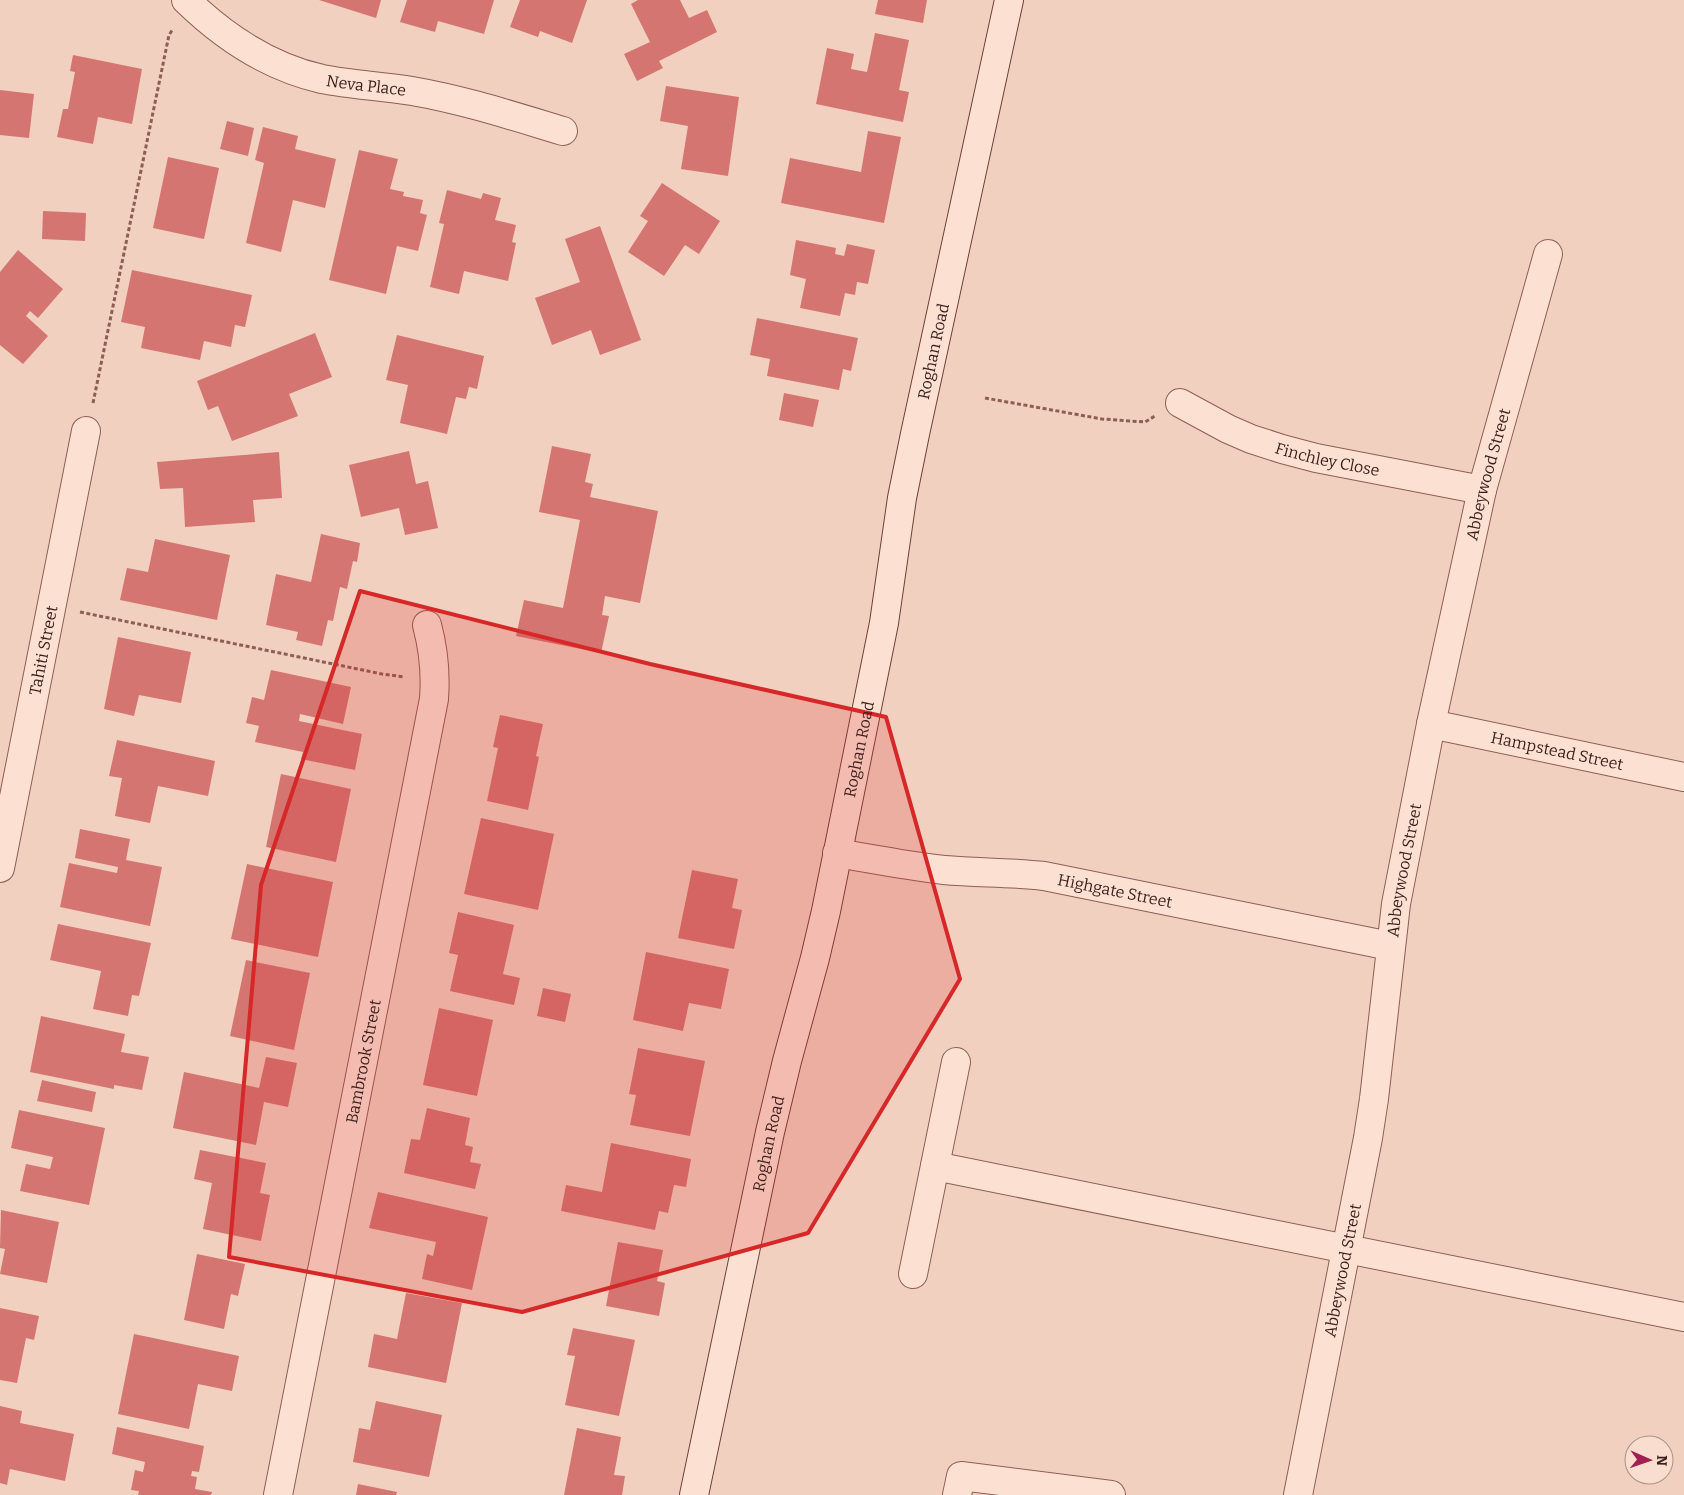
<svg xmlns="http://www.w3.org/2000/svg" width="1684" height="1495" font-family="Bitter,serif">
<rect width="100%" height="100%" fill="#f2d0bf"/>
<!-- building -->
<g fill="#d47571">
<path d="M319,0H381L376,18Z"/>
<path d="M407,0H494L484,34L438,21L435,32L400,22Z"/>
<path d="M520,0H587L572,43L540,31L538,37L510,27Z"/>
<path d="M638,0H680L689,18L707,10L717,32L659,61L663,68L637,81L624,54L650,42L631,4Z"/>
<path d="M878,0H927L923,23L875,14Z"/>
<path d="M875,33L909,40L899,90L909,92L903,122L816,104L827,48L854,54L851,69L867,72Z"/>
<path d="M73,55L142,69L132,124L98,117L93,144L57,137L63,109H68L75,72L70,71Z"/>
<path d="M666,86L739,97L728,176L681,169L688,126L660,121Z"/>
<path d="M0,90L34,94L29,138L0,135Z"/>
<path d="M227,121L254,128L248,156L220,149Z"/>
<path d="M263,127L298,136L295,149L336,159L325,208L293,200L281,252L246,243L264,163L255,160Z"/>
<path d="M868,131L901,137L884,223L781,203L790,158L861,172Z"/>
<path d="M359,150L398,159L390,189L404,192L403,196L423,200L420,213L427,215L418,251L397,246L386,294L329,280Z"/>
<path d="M168,157L219,168L204,239L153,228Z"/>
<path d="M662,183L720,221L699,254L685,245L664,276L628,252L648,221L640,216Z"/>
<path d="M447,190L481,199L483,193L501,198L495,220L516,225L512,242L516,243L508,281L464,271L459,294L430,287L444,224L439,223Z"/>
<path d="M43,211L86,213L85,241L42,239Z"/>
<path d="M600,226L641,340L600,355L591,330L552,345L535,298L580,282L565,239Z"/>
<path d="M796,240L836,248L835,254L844,256L847,244L875,250L868,284L857,282L855,295L845,293L840,316L800,308L806,279L790,275Z"/>
<path d="M18,250L63,289L38,318L30,311L26,316L48,336L23,364L0,345V272Z"/>
<path d="M132,270L252,295L245,327L235,325L231,347L204,341L200,360L141,348L145,327L121,322Z"/>
<path d="M757,318L858,338L851,371L843,369L839,390L767,376L770,359L750,355Z"/>
<path d="M315,333L332,377L289,394L298,416L232,441L218,406L208,410L197,381Z"/>
<path d="M397,335L484,356L477,389L469,387L466,399L456,397L447,434L400,423L408,385L386,380Z"/>
<path d="M784,393L819,400L813,427L779,420Z"/>
<path d="M552,446L591,454L585,482L593,484L590,497L658,511L640,603L605,596L602,615L609,616L601,653L516,636L524,600L563,608L580,520L539,512Z"/>
<path d="M409,451L416,484L428,481L438,528L405,535L399,508L361,517L349,465Z"/>
<path d="M279,452L282,498L253,500L255,522L185,527L183,488L160,489L157,462Z"/>
<path d="M321,534L360,543L357,562L353,561L347,589L340,587L333,621L328,620L322,646L296,640L298,632L266,625L276,574L311,582Z"/>
<path d="M155,539L230,555L217,620L120,600L127,568L148,572Z"/>
<path d="M118,637L191,652L181,703L139,695L134,716L104,709Z"/>
<path d="M271,670L351,687L343,724L300,714L299,721L362,734L355,770L301,759L303,752L255,742L259,726L246,723L252,697L264,700Z"/>
<path d="M500,715L543,724L536,756L539,757L528,810L487,801L498,748L493,747Z"/>
<path d="M117,740L215,761L208,796L158,786L150,823L115,816L122,778L109,776Z"/>
<path d="M281,774L351,789L336,862L266,847Z"/>
<path d="M481,818L554,834L538,910L464,894Z"/>
<path d="M80,829L130,839L126,860L162,867L150,926L60,907L69,863L117,873L118,867L75,858Z"/>
<path d="M247,864L333,882L318,957L231,939Z"/>
<path d="M692,870L738,879L732,908L742,910L734,949L678,938Z"/>
<path d="M458,912L514,925L503,974L520,978L514,1005L450,991L458,955L449,953Z"/>
<path d="M58,924L151,943L139,996L132,995L128,1016L93,1009L101,971L50,960Z"/>
<path d="M646,952L729,969L721,1009L689,1003L683,1031L633,1020Z"/>
<path d="M246,960L310,973L294,1050L230,1036Z"/>
<path d="M543,988L571,994L565,1022L537,1016Z"/>
<path d="M439,1008L493,1020L477,1096L423,1085Z"/>
<path d="M41,1016L125,1034L121,1052L149,1057L142,1090L114,1085V1089L30,1072Z"/>
<path d="M638,1048L705,1061L690,1136L630,1125L636,1095L629,1094Z"/>
<path d="M266,1057L297,1063L288,1107L264,1102L256,1145L173,1128L184,1072L259,1088Z"/>
<path d="M42,1080L96,1092L92,1112L37,1101Z"/>
<path d="M427,1108L470,1118L465,1145L473,1147L470,1162L481,1164L475,1189L404,1173L411,1139L420,1140Z"/>
<path d="M19,1110L105,1128L89,1205L20,1191L26,1164L50,1169L53,1157L11,1148Z"/>
<path d="M611,1143L691,1159L686,1187L674,1185L668,1213L659,1211L655,1230L561,1211L566,1185L602,1192Z"/>
<path d="M200,1150L266,1163L260,1193L270,1195L261,1241L203,1229L212,1183L194,1179Z"/>
<path d="M378,1192L488,1217L472,1290L422,1279L427,1254L433,1256L436,1242L369,1228Z"/>
<path d="M1,1210L59,1222L47,1283L0,1274L5,1249L0,1248Z"/>
<path d="M618,1242L663,1250L657,1281L665,1283L659,1316L606,1306Z"/>
<path d="M197,1254L245,1264L238,1296L231,1294L224,1329L184,1320Z"/>
<path d="M406,1293L462,1303L446,1383L368,1367L374,1334L397,1339Z"/>
<path d="M0,1308L39,1316L34,1340L26,1338L17,1383L0,1380Z"/>
<path d="M573,1328L635,1340L619,1416L565,1405L575,1356L567,1355Z"/>
<path d="M134,1334L239,1356L232,1391L198,1384L189,1429L118,1414Z"/>
<path d="M376,1401L442,1415L429,1477L353,1462L359,1428L370,1430Z"/>
<path d="M0,1406L22,1411L20,1423L74,1434L65,1481L10,1469L7,1485L0,1483Z"/>
<path d="M117,1427L204,1446L199,1472L192,1471L191,1476L197,1477L195,1489L212,1492L211,1495H138L139,1491L131,1490L135,1470L143,1472L145,1462L112,1454Z"/>
<path d="M577,1428L621,1437L614,1475L625,1476L622,1495H564Z"/>
<path d="M358,1484L397,1492L396,1495H356Z"/>
</g>
<g fill="none" stroke-linecap="round" stroke-linejoin="round">
<defs>
<g id="street">
<path id="s1" d="M186,0C225,38 269,67 322,79C352,85 383,86 412,91C464,100 513,116 563,131"/>
<path id="s2" d="M1180,403L1228,429L1251,439L1282,449L1316,458L1482,490"/>
<path id="s3" d="M1431,724L1684,777"/>
<path id="s4" d="M837,853C873,859 908,866 944,870C977,873 1011,872 1044,876L1390,946"/>
<path id="s5" d="M0,868L86,431"/>
<path d="M935,1166L1684,1317"/>
<path d="M913,1274L956,1062"/>
<path id="s6" d="M278,1495L434,699C436,672 434,651 427,625"/>
<path d="M957,1495L961,1476L1111,1495"/>
<path id="s7" d="M1298,1495L1368,1138L1374,1099L1396,904L1431,724L1482,490L1548,254"/>
</g>
<g id="secondary">
<path id="s8" d="M694,1495L770,1132L787,1061L815,958L826,911L884,623L902,498L915,434L1009,0"/>
</g>
</defs>
<!-- street casing -->
<use href="#street" stroke="#8d5e55" stroke-width="30"/>
<!-- secondary casing -->
<use href="#secondary" stroke="#6f4039" stroke-width="30"/>
<!-- path -->
<g stroke="#8d5e55" stroke-width="3" stroke-dasharray="4 2.5" stroke-linecap="butt">
<path d="M985,398L1102,419L1145,422L1155,416"/>
<path d="M93,403L169,35L173,29"/>
<path d="M80,612L382,674L405,677"/>
</g>
<!-- street -->
<use href="#street" stroke="#fce1d3" stroke-width="28"/>
<!-- secondary -->
<use href="#secondary" stroke="#fce1d3" stroke-width="28"/>
</g>
<!-- marked area -->
<path fill="#d62828" fill-opacity="0.2" stroke="#d62828" stroke-width="4" stroke-linejoin="round" d="M360,591L650,664L886,717L960,979L808,1233L522,1312L229,1257L261,885Z"/>
<g text-anchor="middle" dominant-baseline="central" stroke-width="5" stroke-linejoin="round" paint-order="stroke">
<!-- street labels -->
<g font-size="16" fill="#3b1f1b" stroke="#f9ded0">
<text stroke="none"><textPath href="#s1" startOffset="204">Neva Place</textPath></text>
<text stroke="none"><textPath href="#s8" startOffset="1169">Roghan Road</textPath></text>
<text stroke="none"><textPath href="#s2" startOffset="159">Finchley Close</textPath></text>
<text stroke="none"><textPath href="#s7" startOffset="1039">Abbeywood Street</textPath></text>
<text stroke="none"><textPath href="#s5" startOffset="222">Tahiti Street</textPath></text>
<text stroke="none"><textPath href="#s8" startOffset="764">Roghan Road</textPath></text>
<text stroke="none"><textPath href="#s3" startOffset="129">Hampstead Street</textPath></text>
<text stroke="none"><textPath href="#s7" startOffset="634">Abbeywood Street</textPath></text>
<text stroke="none"><textPath href="#s4" startOffset="281">Highgate Street</textPath></text>
<text stroke="none"><textPath href="#s6" startOffset="442">Bambrook Street</textPath></text>
<text stroke="none"><textPath href="#s8" startOffset="359">Roghan Road</textPath></text>
<text stroke="none"><textPath href="#s7" startOffset="229">Abbeywood Street</textPath></text>
</g>
</g>
<!-- north arrow -->
<g transform="translate(1649 1460) rotate(92)"><circle r="24" fill="#f9ded0" stroke="#ad9288"/>
<path d="M0-4L9 19L0 12L-9 19Z" fill="#a21f51"/>
<text y="-8" font-size="14" font-weight="bold" text-anchor="middle" fill="#3b1f1b">N</text>
</g>
</svg>
